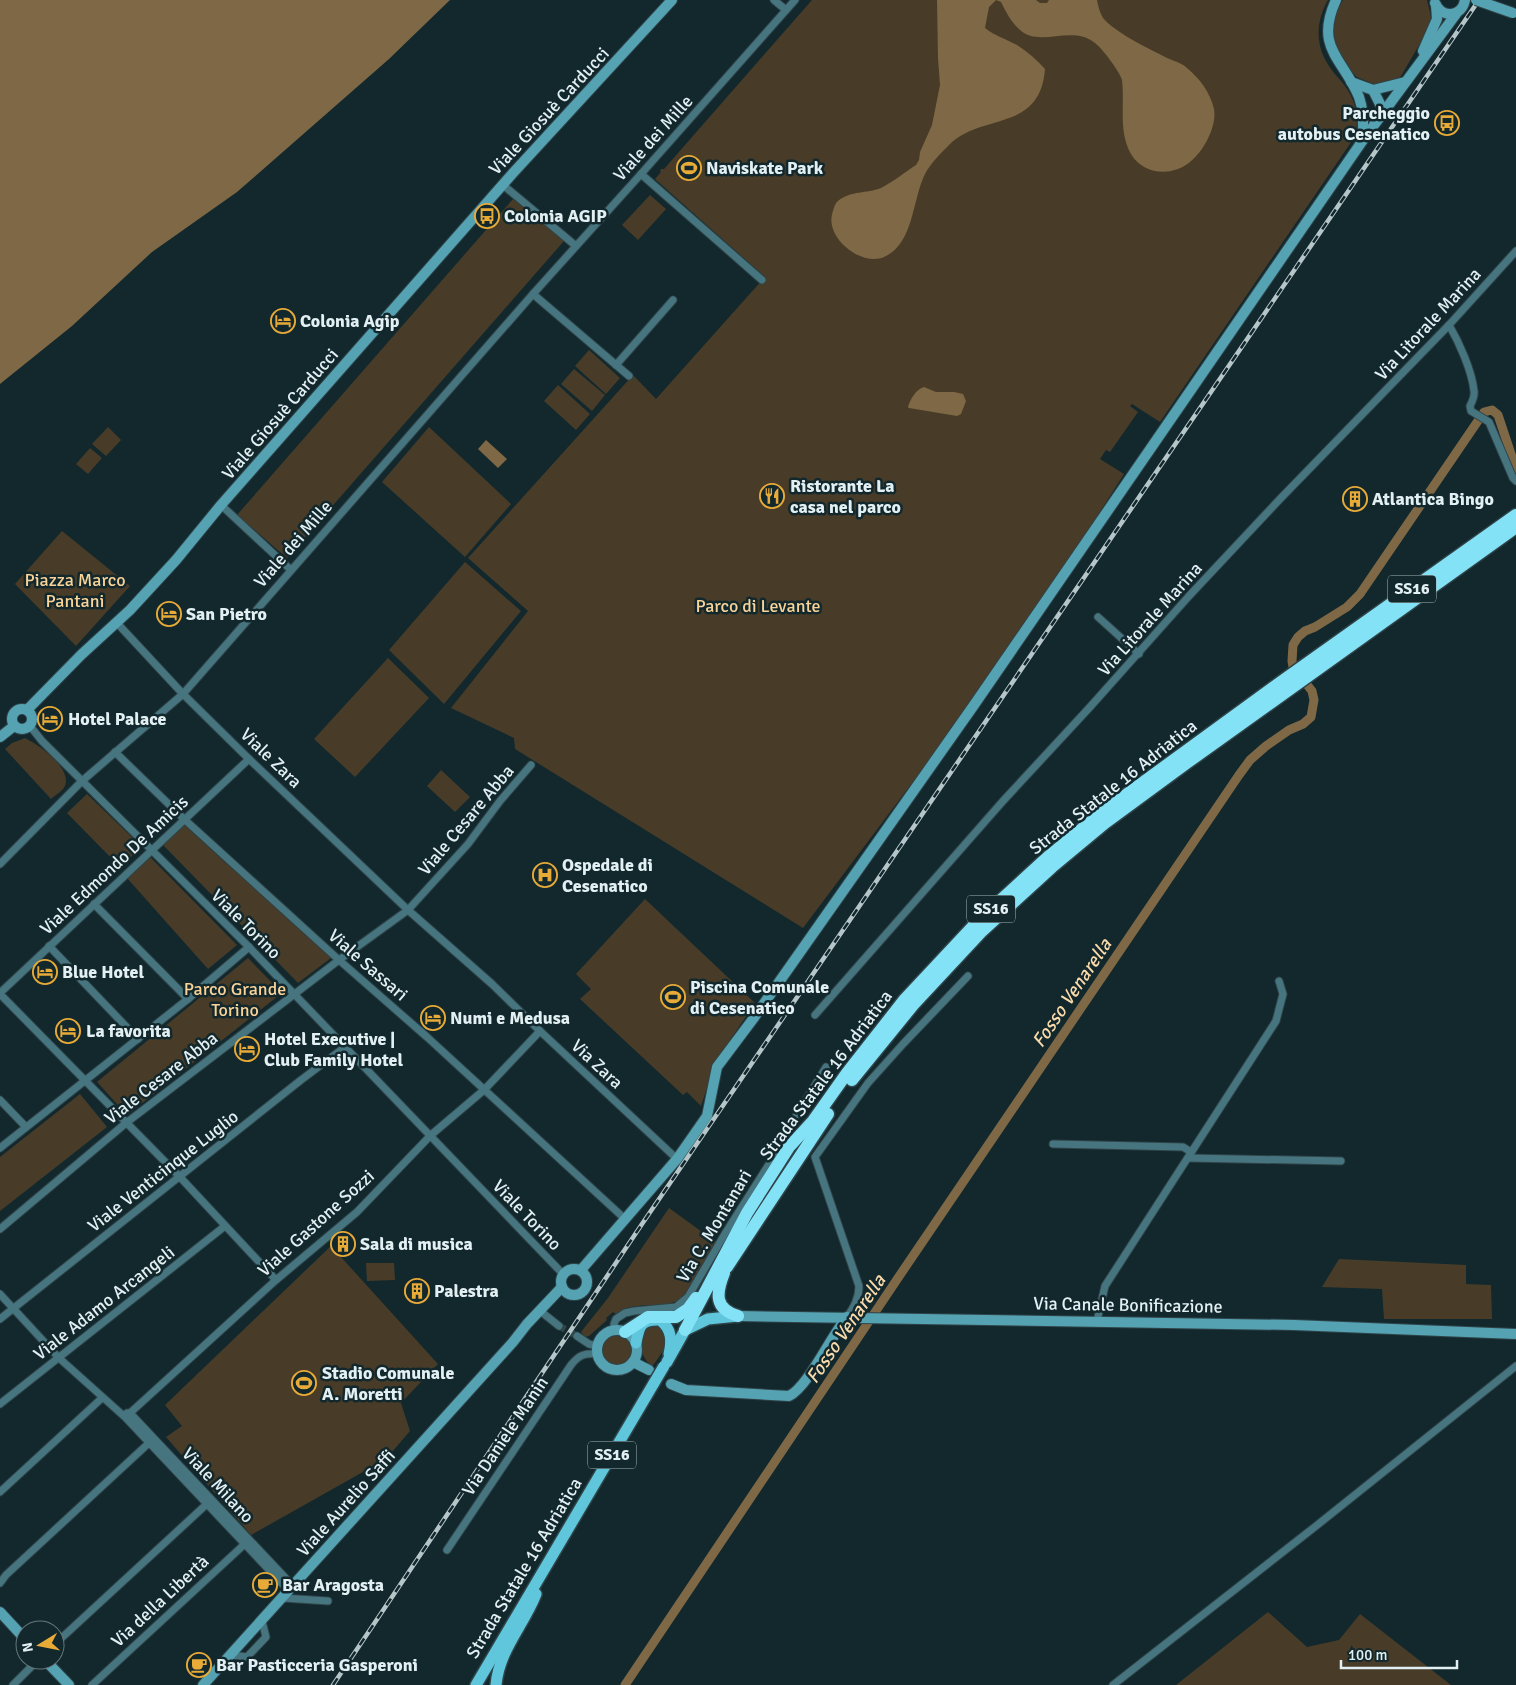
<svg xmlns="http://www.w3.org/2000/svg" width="1516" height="1685" font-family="Signika,sans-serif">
<rect width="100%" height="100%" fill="#12282d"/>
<!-- green -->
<g fill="#483c28">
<path d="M812,0H1328C1315,23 1315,47 1331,69C1337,77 1345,84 1350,94C1357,107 1358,120 1356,135L1160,422L1132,404L1130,406L1138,412L1110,452L1106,450L1100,459L1124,474L1082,540L945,739L803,928L515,749L514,738L451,708L528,611L468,558L633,375L656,399L765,277L655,179L661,172L660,171L661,169H664Z"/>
<path d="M1343,0H1427L1431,17L1429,28L1401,76L1392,82L1376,85L1357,77L1347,68L1333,42V18Z"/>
<path d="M650,195L666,209L638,240L622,225Z"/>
<path d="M513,199L564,241L287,558L237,515Z"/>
<path d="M589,350L620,378L606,394L575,366Z"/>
<path d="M574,369L605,395L592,411L561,384Z"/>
<path d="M558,385L590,414L576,430L544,401Z"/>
<path d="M108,427L121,440L106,456L92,444Z"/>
<path d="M429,427L511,504L465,557L382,482Z"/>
<path d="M90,448L102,458L88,474L76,464Z"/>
<path d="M62,531L130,586L76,646L15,584Z"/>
<path d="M465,562L521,611L444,704L389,650Z"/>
<path d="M388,658L429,698L355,777L314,739Z"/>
<path d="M25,738C39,745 72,768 65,786C63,791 55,795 51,799L5,749L12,743Z"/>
<path d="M441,770L470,797L455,812L427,786Z"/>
<path d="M87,794L142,847L120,867L67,813Z"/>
<path d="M183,824L331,958L298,983L162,844Z"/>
<path d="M150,857L237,945L208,969L127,878Z"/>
<path d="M645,899L755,1003L716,1061L701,1106L687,1092L683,1095L580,999L591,989L576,974Z"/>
<path d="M248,958L282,993L127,1115L97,1082Z"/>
<path d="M80,1094L107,1127L0,1211V1157Z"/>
<path d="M669,1208L716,1242L683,1298C667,1308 649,1303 631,1307C626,1308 621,1311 616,1314L613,1312L606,1318L607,1320L589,1336L585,1337L581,1332L608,1298Z"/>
<path d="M331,1246L438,1364L401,1403L410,1431L386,1459L251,1535L166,1437L182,1426L165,1405Z"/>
<path d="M1339,1259L1466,1265V1284L1491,1285L1492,1319H1384L1382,1289L1322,1287Z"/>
<path d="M366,1263H394L395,1280L367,1281Z"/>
<path d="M654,1322L667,1333L665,1348L652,1367C642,1358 637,1344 641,1330Z"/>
<circle cx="616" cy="1350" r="17"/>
<path d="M1268,1612L1307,1647L1339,1640L1360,1614L1451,1685H1176Z"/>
</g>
<!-- water -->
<g fill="#7e6845">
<path d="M0,0H450L389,59L237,192L152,252L72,326L0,384Z"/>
<path d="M937,0H1036L1040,3H1047L1049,0H1097C1098,6 1100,13 1103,18C1117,34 1148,48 1167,58C1174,61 1182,63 1187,68C1200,79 1210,92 1214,109C1217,126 1204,151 1190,162C1172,177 1143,175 1131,154C1118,132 1125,104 1122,80C1120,72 1102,48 1095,43C1072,24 1040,48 1020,30C1011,22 1006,12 1001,2L996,0L989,7L985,28C995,36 1006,39 1017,45C1028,52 1037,60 1045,69C1040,133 982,112 949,145C941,153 930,164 925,174C912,200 914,244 884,257C861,267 823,237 833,211C834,208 835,203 838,201C852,190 866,194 881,188C893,182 905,172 916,165L919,160L920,152L932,125L940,85L938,58Z"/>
<path d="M924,387L936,392H954L963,394L966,401L961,414L957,416L909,408L908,407C910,400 916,389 924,387Z"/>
<path d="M486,440L507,459L498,468L478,449Z"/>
</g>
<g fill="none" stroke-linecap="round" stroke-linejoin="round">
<!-- canal -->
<path stroke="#7e6845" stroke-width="9" d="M625,1685L900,1275L1239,775L1250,760L1266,746L1289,730L1303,724L1311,717L1314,700L1312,691L1293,667L1292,661L1293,645L1298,637L1305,631L1315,627L1347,607L1360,594L1484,412L1492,410L1498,415L1516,469"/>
<!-- street-tunnel -->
<path stroke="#31464b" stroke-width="7" stroke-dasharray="7 3.5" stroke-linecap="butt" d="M559,1326L577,1336"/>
<defs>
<g id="street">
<path d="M774,0L786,10"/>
<path d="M641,174L762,280"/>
<path d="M503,185L576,246"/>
<path d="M533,294L629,376"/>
<path d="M1449,325C1459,342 1472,371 1474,391C1475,396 1472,402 1470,406L1471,411L1489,422L1513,478L1516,481"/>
<path d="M616,365L673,300"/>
<path d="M221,505L291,570"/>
<path d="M1098,617L1139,654"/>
<path d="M117,623L183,694L249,759L408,910L492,984L540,1031L677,1159"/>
<path d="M30,726L42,741L249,947L563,1274"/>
<path d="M115,752L184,819L339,960L427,1037L625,1219"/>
<path d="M0,864L82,781L183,694L533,294L641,174L795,0"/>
<path d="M94,904L188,999"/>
<path d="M49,946L138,1039"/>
<path d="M0,993L249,759"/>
<path d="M0,994L179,1176L276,1280"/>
<path d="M815,1015L1003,801L1090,707L1189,596L1280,499L1449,325L1516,251"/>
<path d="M0,1100L26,1127"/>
<path d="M1053,1144L1183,1147L1191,1152"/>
<path d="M0,1148L188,999L249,947"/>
<path d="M1188,1158L1341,1161"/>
<path d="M0,1229L126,1123L339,960L408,910L468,844L500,801L531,765"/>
<path d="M0,1294L59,1358L126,1418L289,1591"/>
<path d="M544,1314L559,1326"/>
<path d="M847,1317C854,1307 859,1298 859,1286L815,1157L868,1083L903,1044L968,976"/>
<path d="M0,1319L301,1080L345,1047"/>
<path d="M1097,1321L1105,1286L1276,1021L1283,994L1279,981"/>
<path d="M614,1330V1324L616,1319L625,1313L634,1311L676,1307L688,1297L726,1232L778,1150L793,1121L826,1067"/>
<path d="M577,1336L589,1344L597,1346"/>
<path d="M0,1404L225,1226"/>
<path d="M127,1413H130L293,1586"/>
<path d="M130,1413L276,1280L357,1212L431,1135L484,1090L540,1031"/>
<path d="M0,1492L102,1398"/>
<path d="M447,1550L571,1365C579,1355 584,1353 597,1354"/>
<path d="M0,1583L6,1575L150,1442"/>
<path d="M283,1598L328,1601"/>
<path d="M55,1644L209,1502"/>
<path d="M231,1655L247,1657L266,1637L262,1621"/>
<path d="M13,1685L38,1660"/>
<path d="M92,1685L248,1541"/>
<path d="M1113,1685L1316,1526L1516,1366"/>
</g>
<g id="secondary">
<path d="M1336,0C1314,48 1343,58 1359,97C1364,111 1363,125 1363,140"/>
<path d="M1435,3C1442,19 1462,17 1465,0"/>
<path d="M1423,51L1437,19L1436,5"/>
<path d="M1351,82L1373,90L1405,82"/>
<path d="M1373,90L1384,112"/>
<circle cx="22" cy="719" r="10"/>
<path d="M27,710L81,655L130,610L176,560L221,505L513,173L672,0"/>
<path d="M0,737L14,726"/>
<circle cx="574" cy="1282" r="13"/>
<path d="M581,1270L677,1159L707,1116L717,1067L753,1019L974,705L1363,140L1456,14"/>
<path d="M738,1316L1294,1325L1516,1334"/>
<circle cx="617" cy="1350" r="20"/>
<path d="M633,1362L649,1370"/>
<path d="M671,1384L686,1390L789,1396C808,1387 831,1336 847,1317"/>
<path d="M0,1612L25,1639"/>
<path d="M45,1660L69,1685"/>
<path d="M203,1685L513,1342L527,1324L562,1287"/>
</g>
<g id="primary">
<path d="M636,1343C639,1327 640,1319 660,1320C672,1329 672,1341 669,1354"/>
<path d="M667,1362L685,1330L708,1319L738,1316"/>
<path d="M476,1685L654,1383"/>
<path d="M496,1685C499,1650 524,1625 536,1594"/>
</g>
<g id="highway">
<path d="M852,1080L913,1005L982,931L1052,867L1105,823L1188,762L1516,527"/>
<path d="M727,1267L828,1114"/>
<path d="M724,1273C716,1293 714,1309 738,1316"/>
<path d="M685,1330L747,1213L789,1147L813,1121L847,1073L905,999L978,921L1049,856L1101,813L1285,679L1516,515"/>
<path d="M625,1332L648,1317H676L688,1309L696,1298"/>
</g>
</defs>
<!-- street casing -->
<use href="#street" stroke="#2f4449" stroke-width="9"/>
<!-- secondary casing -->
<use href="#secondary" stroke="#2f4449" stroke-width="12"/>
<!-- primary casing -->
<use href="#primary" stroke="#2f4449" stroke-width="14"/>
<!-- highway casing -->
<use href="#highway" stroke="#2f4449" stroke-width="15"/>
<!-- street -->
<use href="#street" stroke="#47757f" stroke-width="7"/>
<!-- secondary -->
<use href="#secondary" stroke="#55a2b3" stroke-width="10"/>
<!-- primary -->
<use href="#primary" stroke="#5fc6db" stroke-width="11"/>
<!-- highway -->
<use href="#highway" stroke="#84e2f7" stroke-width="12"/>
<defs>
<path id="rail" d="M333,1685L642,1224L1479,0"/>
</defs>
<!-- rail casing -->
<use href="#rail" stroke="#b6c5c8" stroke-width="4.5"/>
<!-- rail -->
<use href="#rail" stroke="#12282d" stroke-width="2.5" stroke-dasharray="8" stroke-linecap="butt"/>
<defs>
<path id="secondary-bridge" d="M1476,0L1513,13"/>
<path id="primary-bridge" d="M654,1383L664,1366"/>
</defs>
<!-- secondary-bridge casing -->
<use href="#secondary-bridge" stroke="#2f4449" stroke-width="12" stroke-linecap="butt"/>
<!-- primary-bridge casing -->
<use href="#primary-bridge" stroke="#2f4449" stroke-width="14" stroke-linecap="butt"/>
<!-- secondary-bridge -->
<use href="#secondary-bridge" stroke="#55a2b3" stroke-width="10"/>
<!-- primary-bridge -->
<use href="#primary-bridge" stroke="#5fc6db" stroke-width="11"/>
</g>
<!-- icons -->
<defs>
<symbol id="bus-ring" viewBox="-11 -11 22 22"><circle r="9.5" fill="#12282d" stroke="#e9ab38" stroke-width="1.5"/><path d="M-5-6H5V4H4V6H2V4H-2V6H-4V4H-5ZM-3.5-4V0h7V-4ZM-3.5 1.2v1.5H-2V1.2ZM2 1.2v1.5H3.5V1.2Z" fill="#e9ab38"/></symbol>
<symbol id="stadium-ring" viewBox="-11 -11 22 22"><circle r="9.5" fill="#12282d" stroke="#e9ab38" stroke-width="1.5"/><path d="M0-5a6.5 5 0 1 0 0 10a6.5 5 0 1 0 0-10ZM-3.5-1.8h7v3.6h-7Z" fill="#e9ab38"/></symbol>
<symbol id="hotel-ring" viewBox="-11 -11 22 22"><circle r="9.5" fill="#12282d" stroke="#e9ab38" stroke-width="1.5"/><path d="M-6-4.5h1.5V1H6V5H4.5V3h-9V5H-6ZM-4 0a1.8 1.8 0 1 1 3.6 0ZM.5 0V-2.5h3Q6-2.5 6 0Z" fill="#e9ab38"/></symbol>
<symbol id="restaurant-ring" viewBox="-11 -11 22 22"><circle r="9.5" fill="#12282d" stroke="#e9ab38" stroke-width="1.5"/><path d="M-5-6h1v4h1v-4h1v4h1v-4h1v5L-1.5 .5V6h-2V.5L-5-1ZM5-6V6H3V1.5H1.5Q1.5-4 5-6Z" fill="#e9ab38"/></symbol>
<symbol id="building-ring" viewBox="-11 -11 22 22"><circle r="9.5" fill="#12282d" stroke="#e9ab38" stroke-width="1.5"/><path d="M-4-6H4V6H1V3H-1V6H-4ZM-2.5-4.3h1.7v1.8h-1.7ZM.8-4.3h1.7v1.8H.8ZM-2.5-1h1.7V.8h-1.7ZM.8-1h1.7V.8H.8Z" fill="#e9ab38"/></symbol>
<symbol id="hospital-ring" viewBox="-11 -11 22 22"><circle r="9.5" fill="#12282d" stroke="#e9ab38" stroke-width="1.5"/><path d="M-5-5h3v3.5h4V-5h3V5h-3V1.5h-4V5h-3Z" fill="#e9ab38"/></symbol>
<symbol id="cafe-ring" viewBox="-11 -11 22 22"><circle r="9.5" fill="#12282d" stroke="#e9ab38" stroke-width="1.5"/><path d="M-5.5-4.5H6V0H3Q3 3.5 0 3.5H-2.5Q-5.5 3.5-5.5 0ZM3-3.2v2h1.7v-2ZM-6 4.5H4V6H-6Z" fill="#e9ab38"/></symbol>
</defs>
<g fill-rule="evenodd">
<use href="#bus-ring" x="1433" y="109" width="28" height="28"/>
<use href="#stadium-ring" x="675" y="154" width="28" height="28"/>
<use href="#bus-ring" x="473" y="202" width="28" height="28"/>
<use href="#hotel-ring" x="269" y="307" width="28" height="28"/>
<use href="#restaurant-ring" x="758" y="482" width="28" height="28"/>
<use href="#building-ring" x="1341" y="485" width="28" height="28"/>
<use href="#hotel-ring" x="155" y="600" width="28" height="28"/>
<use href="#hotel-ring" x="36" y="705" width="28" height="28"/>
<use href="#hospital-ring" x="531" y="861" width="28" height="28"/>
<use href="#hotel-ring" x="31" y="958" width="28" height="28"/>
<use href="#stadium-ring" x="659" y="983" width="28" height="28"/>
<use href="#hotel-ring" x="419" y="1004" width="28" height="28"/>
<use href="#hotel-ring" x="54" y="1017" width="28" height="28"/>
<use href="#hotel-ring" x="233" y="1035" width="28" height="28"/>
<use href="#building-ring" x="329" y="1230" width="28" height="28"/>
<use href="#building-ring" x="403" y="1277" width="28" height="28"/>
<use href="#stadium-ring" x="290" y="1369" width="28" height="28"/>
<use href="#cafe-ring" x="251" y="1571" width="28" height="28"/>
<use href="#cafe-ring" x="185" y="1651" width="28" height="28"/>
</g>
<g text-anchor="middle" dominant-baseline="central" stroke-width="5" stroke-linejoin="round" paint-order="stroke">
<!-- shield labels -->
<g fill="#12282d" stroke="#a4b4b8" stroke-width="1">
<rect x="1388" y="575.5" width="48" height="27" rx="4"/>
<rect x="967" y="895.5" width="48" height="27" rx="4"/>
<rect x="588" y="1441.5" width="48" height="27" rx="4"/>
</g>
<g font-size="16" font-weight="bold" fill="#e3f0f3">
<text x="1412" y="589">SS16</text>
<text x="991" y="909">SS16</text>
<text x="612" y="1455">SS16</text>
</g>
<!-- street labels -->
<g font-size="18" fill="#e3f0f3" stroke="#12282d">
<text transform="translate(549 111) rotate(-47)">Viale Giosuè Carducci</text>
<text transform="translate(653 138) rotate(-48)">Viale dei Mille</text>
<text transform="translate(1428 324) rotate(-47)">Via Litorale Marina</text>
<text transform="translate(280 414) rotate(-49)">Viale Giosuè Carducci</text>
<text transform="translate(293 544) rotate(-49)">Viale dei Mille</text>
<text transform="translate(1150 619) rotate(-48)">Via Litorale Marina</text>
<text transform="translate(271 758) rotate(44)">Viale Zara</text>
<text transform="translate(1113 787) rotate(-38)">Strada Statale 16 Adriatica</text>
<text transform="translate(466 820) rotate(-50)">Viale Cesare Abba</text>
<text transform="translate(114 865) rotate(-43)">Viale Edmondo De Amicis</text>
<text transform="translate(246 924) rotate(45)">Viale Torino</text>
<text transform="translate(368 965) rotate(41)">Viale Sassari</text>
<text transform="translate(597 1064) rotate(43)">Via Zara</text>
<text transform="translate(826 1075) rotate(-53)">Strada Statale 16 Adriatica</text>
<text transform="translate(161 1078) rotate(-38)">Viale Cesare Abba</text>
<text transform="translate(163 1171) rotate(-38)">Viale Venticinque Luglio</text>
<text transform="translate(527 1215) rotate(46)">Viale Torino</text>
<text transform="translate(316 1223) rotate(-42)">Viale Gastone Sozzi</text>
<text transform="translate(714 1226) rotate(-59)">Via C. Montanari</text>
<text transform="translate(104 1303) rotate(-38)">Viale Adamo Arcangeli</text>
<text transform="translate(1128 1305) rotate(1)">Via Canale Bonificazione</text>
<text transform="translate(505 1436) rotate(-56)">Via Daniele Manin</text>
<text transform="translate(218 1485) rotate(47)">Viale Milano</text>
<text transform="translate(346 1503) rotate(-48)">Viale Aurelio Saffi</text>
<text transform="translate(524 1568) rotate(-59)">Strada Statale 16 Adriatica</text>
<text transform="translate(160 1601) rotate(-43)">Via della Libertà</text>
</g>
<!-- poi labels -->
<g font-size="18" font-weight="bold" fill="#e3f0f3" stroke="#12282d" text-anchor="start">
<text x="1430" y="113" text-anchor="end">Parcheggio<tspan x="1430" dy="21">autobus Cesenatico</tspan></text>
<text x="706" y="168">Naviskate Park</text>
<text x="504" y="216">Colonia AGIP</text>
<text x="300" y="321">Colonia Agip</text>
<text x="790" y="486">Ristorante La<tspan x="790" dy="21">casa nel parco</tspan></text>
<text x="1372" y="499">Atlantica Bingo</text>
<text x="186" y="614">San Pietro</text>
<text x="68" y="719">Hotel Palace</text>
<text x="562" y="865">Ospedale di<tspan x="562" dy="21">Cesenatico</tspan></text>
<text x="62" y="972">Blue Hotel</text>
<text x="690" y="987">Piscina Comunale<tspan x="690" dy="21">di Cesenatico</tspan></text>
<text x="450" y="1018">Numi e Medusa</text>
<text x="86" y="1031">La favorita</text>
<text x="264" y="1039">Hotel Executive |<tspan x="264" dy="21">Club Family Hotel</tspan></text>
<text x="360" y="1244">Sala di musica</text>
<text x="434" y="1291">Palestra</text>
<text x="322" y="1373">Stadio Comunale<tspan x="322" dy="21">A. Moretti</tspan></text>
<text x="282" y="1585">Bar Aragosta</text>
<text x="216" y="1665">Bar Pasticceria Gasperoni</text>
</g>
<!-- park labels -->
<g font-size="18" fill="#f9d397" stroke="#12282d">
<text x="75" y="580">Piazza Marco<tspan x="75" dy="21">Pantani</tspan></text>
<text x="758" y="606">Parco di Levante</text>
<text x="235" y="989">Parco Grande<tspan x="235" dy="21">Torino</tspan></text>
</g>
<!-- water labels -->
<g font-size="19" font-style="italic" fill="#f9daab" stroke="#12282d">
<text transform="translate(1072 993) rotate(-56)">Fosso Venarella</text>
<text transform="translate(846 1329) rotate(-56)">Fosso Venarella</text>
</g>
</g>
<!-- north arrow -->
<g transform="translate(40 1645) rotate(260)"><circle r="24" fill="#12282d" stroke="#66787c"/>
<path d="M0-4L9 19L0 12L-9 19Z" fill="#e9ab38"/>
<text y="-8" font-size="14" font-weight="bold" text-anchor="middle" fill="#e3f0f3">N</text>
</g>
<!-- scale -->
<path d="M1341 1660v8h116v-8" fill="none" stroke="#e3f0f3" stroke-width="2.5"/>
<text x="1348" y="1660" font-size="15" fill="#e3f0f3" stroke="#12282d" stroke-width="4" paint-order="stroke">100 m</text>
</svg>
